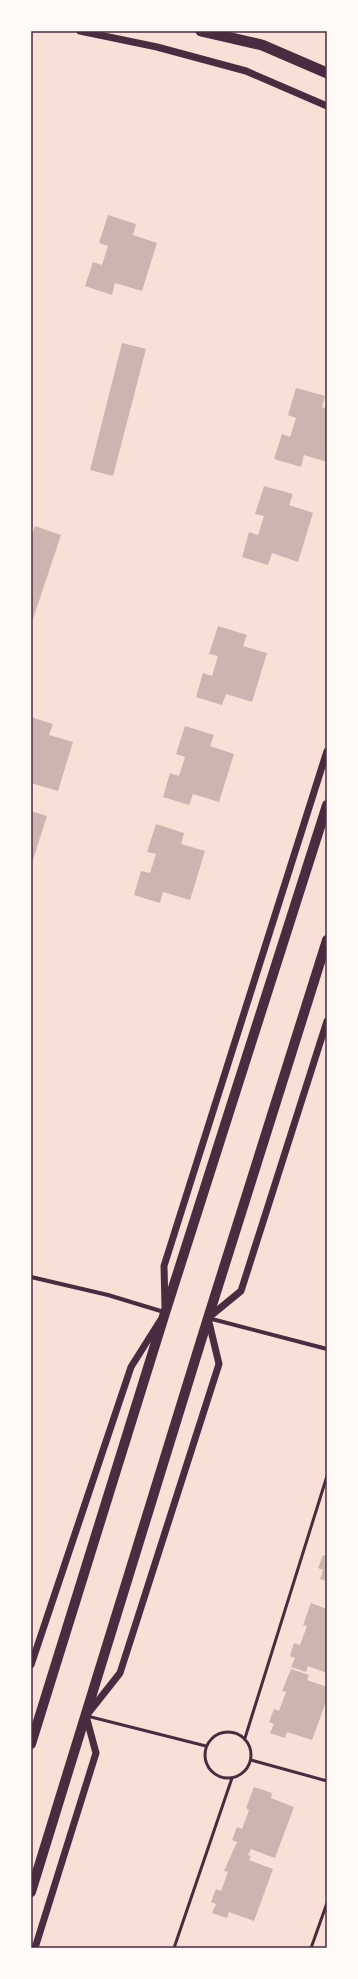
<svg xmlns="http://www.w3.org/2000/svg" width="358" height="1979" font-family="Montserrat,sans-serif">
<rect width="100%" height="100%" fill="#f7e1d7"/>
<!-- building -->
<g fill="#ccb4b1">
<path d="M108,215L136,224L133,235L157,243L142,291L115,283L112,295L85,286L93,262L102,265L108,246L99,243Z"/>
<path d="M122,343L146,349L113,476L90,470Z"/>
<path d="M296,388L325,396L322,407L327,409V462L304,455L301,467L274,459L282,434L290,437L296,418L288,415Z"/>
<path d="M264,486L293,494L289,505L313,513L298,562L272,553L268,565L242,557L249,532L258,535L264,516L255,514Z"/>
<path d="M35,526L61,535L31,625V538Z"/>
<path d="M218,626L247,635L243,646L267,653L252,702L226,694L222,705L196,697L203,673L212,676L218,656L209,654Z"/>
<path d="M31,717L53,724L49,735L73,742L58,791L31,783Z"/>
<path d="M185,726L214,735L210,746L234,754L219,802L193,794L189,805L163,797L170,773L179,776L185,757L176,754Z"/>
<path d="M31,811L47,816L31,866Z"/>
<path d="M156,824L184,833L181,844L205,851L190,900L163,892L160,903L134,895L141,871L150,873L156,854L147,852Z"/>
<path d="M323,1555L327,1556V1581L320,1579L323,1570L318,1568Z"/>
<path d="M311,1603L327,1609V1673L308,1666L306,1672L291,1667L295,1658L290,1656L294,1643L300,1645L307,1626L303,1625Z"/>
<path d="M291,1669L309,1675L307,1680L327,1687V1699L312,1740L287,1732L285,1738L270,1733L274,1724L269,1722L274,1709L279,1711L286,1692L282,1691Z"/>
<path d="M254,1787L272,1793L271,1798L294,1807L275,1858L251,1849L248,1855L251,1856L249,1860L273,1869L254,1921L229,1912L227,1918L212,1913L216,1904L211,1902L216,1889L221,1891L228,1872L224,1871L237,1842L232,1840L237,1827L242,1829L249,1810L246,1808Z"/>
</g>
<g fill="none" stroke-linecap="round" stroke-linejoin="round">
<!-- service -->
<g stroke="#4a2c40" stroke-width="3">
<path d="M87,1716L206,1746"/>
<circle cx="228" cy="1755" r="23"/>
<path d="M245,1738L327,1476"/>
<path d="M251,1760L327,1781"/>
<path d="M174,1948L232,1778"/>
<path d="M311,1948L327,1903"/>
</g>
<!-- minor -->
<g stroke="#4a2c40" stroke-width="4">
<path d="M31,1277L108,1295L164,1312"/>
<path d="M208,1318L327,1349"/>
</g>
<!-- tertiary -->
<g stroke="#4a2c40" stroke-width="7">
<path d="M80,31L157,47L246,71L327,106"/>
<path d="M165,1306L164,1266L327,751"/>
<path d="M31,1665L131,1367L160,1321"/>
<path d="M35,1948L96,1753L86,1716L120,1673L219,1364L208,1318L241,1291L327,1021"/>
</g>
<!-- primary -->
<g stroke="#4a2c40" stroke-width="10">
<path d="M31,1744L165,1313L327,805"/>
<path d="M31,1892L208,1318L327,940"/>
</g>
<!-- trunk -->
<path stroke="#4a2c40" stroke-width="11" d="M201,31L262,45L327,73"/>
</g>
<!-- border -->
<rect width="358" height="1979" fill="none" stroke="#fffaf5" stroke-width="64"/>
<rect x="32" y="32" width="294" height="1915" fill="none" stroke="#4a2c40" stroke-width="1.5"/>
</svg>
